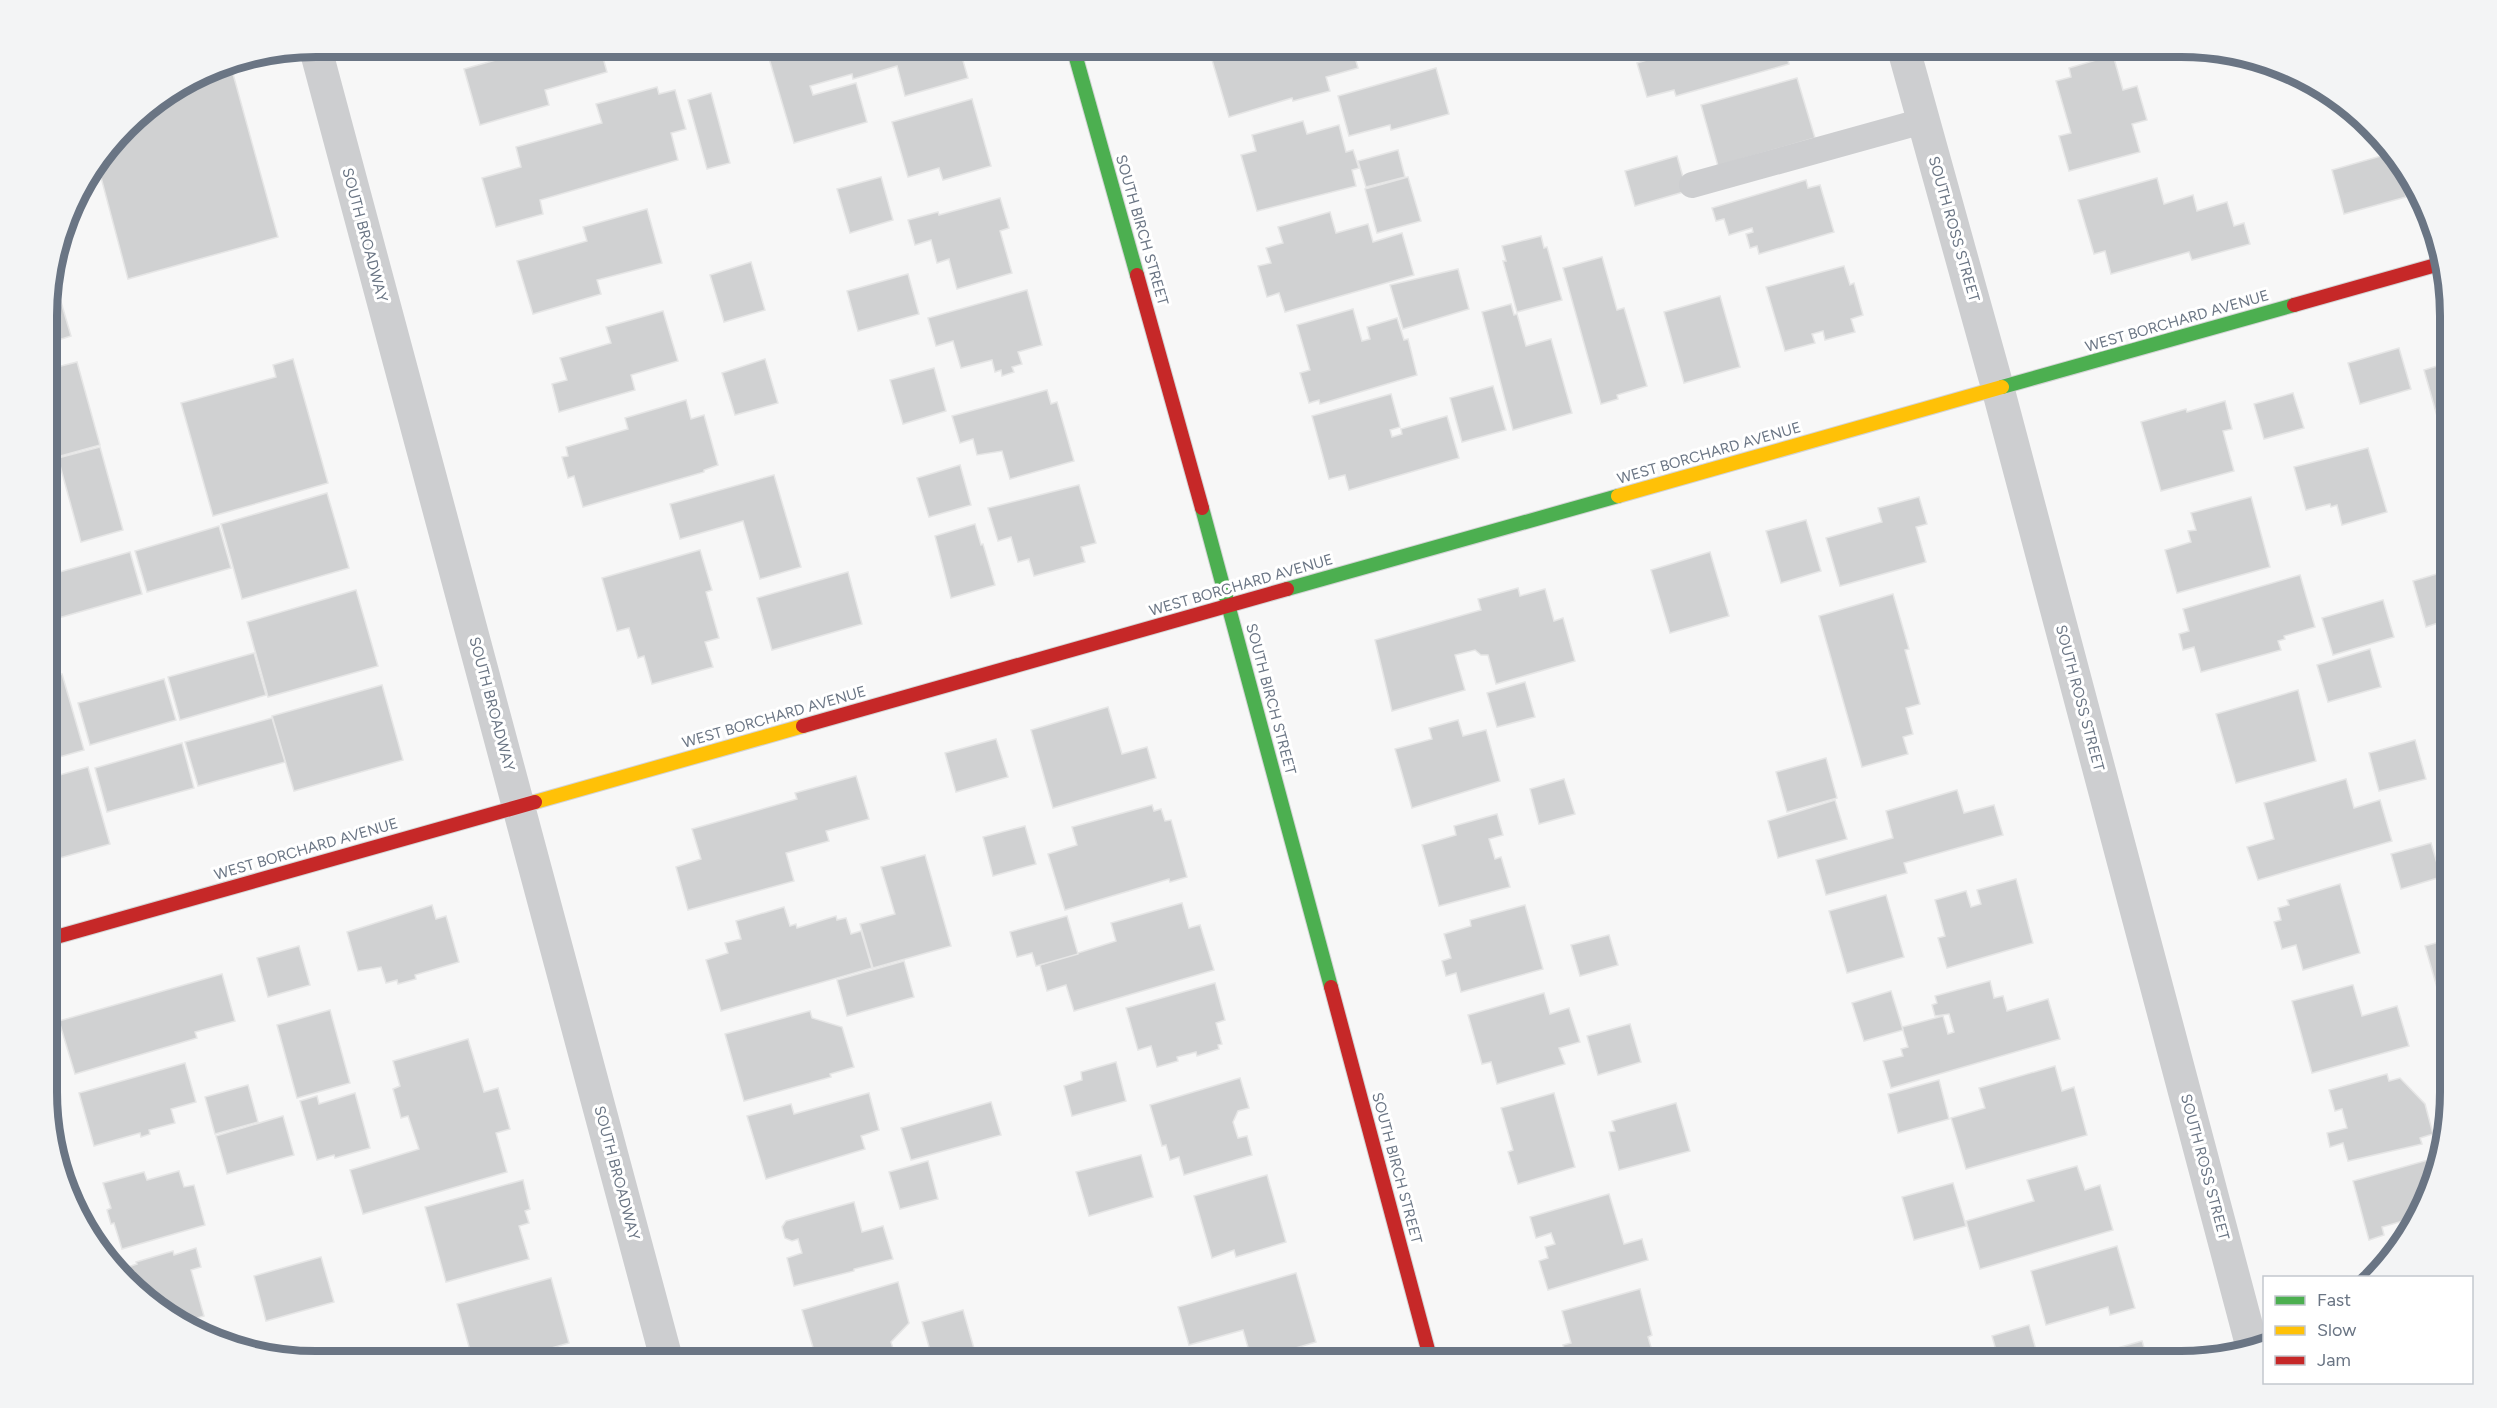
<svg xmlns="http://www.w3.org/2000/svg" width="2497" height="1408" font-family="Figtree,sans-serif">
<rect width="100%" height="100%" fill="#f7f7f7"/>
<!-- building -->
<g fill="#d0d1d2" stroke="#e6e6e6" stroke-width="1.5">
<path d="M533,47H600L607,72L545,90L549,105L480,125L464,69L534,49Z"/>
<path d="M798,47H959L968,78L905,96L897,66L853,79L852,74L810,86L813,95L856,83L867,122L794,143L768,55Z"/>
<path d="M1226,47H1352L1358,68L1326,77L1330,91L1293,101L1292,98L1229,117L1212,60L1228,55Z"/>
<path d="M1668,47H1784L1789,64L1676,96L1674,90L1647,97L1637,63L1670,53Z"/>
<path d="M2113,55L2123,90L2137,86L2147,120L2132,124L2140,152L2069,171L2059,136L2071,133L2056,81L2071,77L2069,68Z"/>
<path d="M230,63L278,237L128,279L98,166L138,114L213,67Z"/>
<path d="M1436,68L1449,114L1391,130L1390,125L1349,136L1338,96Z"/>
<path d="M1797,78L1815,138L1718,166L1701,105Z"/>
<path d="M657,87L659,94L675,90L686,129L671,133L678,160L540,200L543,214L496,227L482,178L521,167L516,147L602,123L596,104Z"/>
<path d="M711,93L730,163L707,169L688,100Z"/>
<path d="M972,99L991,166L943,180L939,168L908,177L892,122Z"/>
<path d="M1303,121L1307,134L1339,125L1346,152L1353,150L1359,168L1352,170L1356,186L1257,211L1241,155L1256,151L1252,135Z"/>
<path d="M1398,150L1405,177L1366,187L1358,161Z"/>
<path d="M2391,153L2395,156L2406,197L2344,214L2332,170Z"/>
<path d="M1677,156L1687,191L1635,206L1625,171Z"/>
<path d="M2395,158L2405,166L2418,192L2406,195Z"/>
<path d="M881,177L893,220L850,233L837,189Z"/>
<path d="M1408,177L1421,221L1377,233L1365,189Z"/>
<path d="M2157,178L2164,204L2193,195L2197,211L2227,202L2234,226L2244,223L2250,244L2192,260L2189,252L2111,274L2105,251L2094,254L2078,200Z"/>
<path d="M1806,180L1808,188L1820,185L1834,232L1759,254L1757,246L1750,248L1746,234L1753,232L1752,228L1729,235L1724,219L1716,221L1712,208Z"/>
<path d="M1000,198L1009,228L1000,231L1012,273L957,289L949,259L937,263L931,240L915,245L908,220L938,212L939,215Z"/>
<path d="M647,209L662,263L597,280L601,294L533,314L517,261L587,241L583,227Z"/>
<path d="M1330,212L1336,233L1368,224L1373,242L1402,233L1414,275L1285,312L1279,293L1267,297L1258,266L1271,263L1266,248L1283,243L1278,227Z"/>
<path d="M1541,236L1544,248L1547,247L1562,300L1517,312L1503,261H1506L1502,246Z"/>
<path d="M1602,257L1617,310L1624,308L1647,386L1617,395L1618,399L1601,404L1563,268Z"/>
<path d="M751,262L765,310L724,322L710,275Z"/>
<path d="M1844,266L1850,285L1854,283L1863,315L1851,319L1855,332L1825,340L1823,331L1812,334L1815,343L1785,351L1766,287Z"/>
<path d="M1458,269L1469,309L1403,329L1390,285Z"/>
<path d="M52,271L71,336L49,343V281Z"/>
<path d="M908,274L919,314L858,331L847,291Z"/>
<path d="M1027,290L1042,345L1018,352L1022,364L1012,367L1014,372L1002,376L1001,370L995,372L992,360L961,368L953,341L936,346L928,318Z"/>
<path d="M1720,296L1740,367L1684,383L1664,312Z"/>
<path d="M1511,304L1514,315L1517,314L1526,346L1551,339L1572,413L1513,430L1482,312Z"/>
<path d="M1353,309L1362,341L1370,339L1367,327L1397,318L1404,340L1408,339L1417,375L1320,404L1319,400L1309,403L1300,373L1310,370L1297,325Z"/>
<path d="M663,311L678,361L631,375L635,390L559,412L552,384L567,380L560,358L611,343L606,327Z"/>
<path d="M2399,348L2411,389L2360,404L2348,363Z"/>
<path d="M293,359L328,483L213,516L181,403L276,377L273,365Z"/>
<path d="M765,359L778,403L735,415L722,373Z"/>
<path d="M77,362L100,445L57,457L49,425V369Z"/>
<path d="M2450,362V413L2437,416L2424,370Z"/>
<path d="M934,368L946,411L903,424L890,380Z"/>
<path d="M1493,386L1506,430L1462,442L1450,398Z"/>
<path d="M1047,390L1051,404L1057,402L1074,461L1010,479L1002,451L977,455L973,439L960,443L952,416Z"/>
<path d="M2293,393L2304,428L2264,439L2254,404Z"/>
<path d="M1391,394L1400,427L1390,430L1392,437L1402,434L1401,429L1447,416L1459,458L1349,490L1345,475L1329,479L1312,416Z"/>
<path d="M686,400L691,419L704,415L718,465L704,470V472L583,507L574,476L568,478L562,457L568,456L566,447L628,429L625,418Z"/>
<path d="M2225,401L2232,429L2223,431L2234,471L2161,491L2141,422L2186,409L2187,412Z"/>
<path d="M100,447L123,530L81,542L58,458Z"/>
<path d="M2368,448L2387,512L2342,525L2337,505L2331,507L2330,504L2306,510L2294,467Z"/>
<path d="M960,465L971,505L929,517L917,478Z"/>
<path d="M774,475L801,567L760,579L743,521L680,539L670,504Z"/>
<path d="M1079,485L1096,543L1081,547L1085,562L1034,576L1029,559L1018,562L1011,537L998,541L988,508Z"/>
<path d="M327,493L349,568L242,599L221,524Z"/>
<path d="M1919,497L1927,524L1916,527L1926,562L1840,586L1826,538L1882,522L1878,508Z"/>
<path d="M2251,497L2270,567L2177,593L2165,550L2191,542L2188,531L2196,530L2191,513Z"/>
<path d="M1806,520L1821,571L1781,583L1766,531Z"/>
<path d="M975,524L981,545L983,544L995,585L951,598L935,536Z"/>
<path d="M219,526L231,568L147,592L135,551Z"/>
<path d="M700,550L712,590L706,592L719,638L705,642L713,667L652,684L644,656L638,658L629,628L617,631L602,578Z"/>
<path d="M130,552L142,594L55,619L49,596V575Z"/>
<path d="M1710,552L1729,616L1670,633L1651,570Z"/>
<path d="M2450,570V619L2426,627L2413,581Z"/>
<path d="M848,572L862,624L772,650L757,598Z"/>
<path d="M2300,575L2315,627L2284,636L2285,639L2278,641L2281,650L2201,672L2194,647L2183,650L2179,634L2189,631L2183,609Z"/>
<path d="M1518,588L1520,596L1545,589L1554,621L1563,618L1575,661L1496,684L1488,655H1481L1475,650L1455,655L1465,690L1392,711L1375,640L1481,610L1478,599Z"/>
<path d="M356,590L378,666L268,697L247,622Z"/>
<path d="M1893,594L1909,649L1905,650L1920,704L1906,708L1913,734L1903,737L1908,754L1862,767L1819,616Z"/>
<path d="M2383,600L2394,637L2333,655L2322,618Z"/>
<path d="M49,622L57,650L49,652Z"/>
<path d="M2370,649L2381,687L2328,702L2317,665Z"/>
<path d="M254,653L266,695L180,720L168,677Z"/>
<path d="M62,674L84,750L49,760V678Z"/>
<path d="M164,679L176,720L90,745L78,703Z"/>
<path d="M1525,682L1535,717L1497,727L1487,693Z"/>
<path d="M382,685L403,760L294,791L272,716Z"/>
<path d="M2298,690L2316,761L2236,783L2216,714Z"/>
<path d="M1108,707L1122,754L1147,747L1156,778L1053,808L1031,730Z"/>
<path d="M272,718L285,762L198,786L185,742Z"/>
<path d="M1458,720L1463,736L1486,730L1500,781L1412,808L1395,749L1432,739L1429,728Z"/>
<path d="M996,739L1008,777L956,792L945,753Z"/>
<path d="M2415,740L2426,779L2379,791L2369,753Z"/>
<path d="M182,743L194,788L107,812L95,768Z"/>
<path d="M1826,758L1837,798L1787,812L1776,772Z"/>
<path d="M88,767L110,844L49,861V778Z"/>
<path d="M856,776L869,819L826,831L829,841L786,853L794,881L688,910L676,867L701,859L692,829L797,799L795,793Z"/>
<path d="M1564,779L1575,814L1539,824L1530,789Z"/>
<path d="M2346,779L2354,808L2380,800L2392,841L2258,880L2247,847L2274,839L2264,803Z"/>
<path d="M1957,790L1964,813L1994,805L2003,835L1904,863L1907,873L1826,895L1816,860L1893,838L1886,811Z"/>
<path d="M1835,800L1847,839L1778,858L1768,821Z"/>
<path d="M1152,805L1154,811L1161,809L1165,821L1171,820L1187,877L1170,882L1169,879L1065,910L1048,854L1077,845L1072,827Z"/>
<path d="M1497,814L1503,835L1489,839L1495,859L1501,857L1510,887L1439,906L1422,845L1456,835L1454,826Z"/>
<path d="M1025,826L1036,864L993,876L983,837Z"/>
<path d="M2431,843L2441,877L2401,889L2391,854Z"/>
<path d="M925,855L951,946L873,968L860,924L895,914L881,867Z"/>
<path d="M2016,879L2033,943L1947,968L1938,938L1945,936L1935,900L1966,891L1971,907L1981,904L1977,890Z"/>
<path d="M2340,884L2360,953L2303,970L2296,945L2282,949L2274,922L2281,920L2278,908L2289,905L2287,900Z"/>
<path d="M1886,895L1904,957L1847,973L1829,911Z"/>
<path d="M1182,903L1189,928L1200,925L1214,970L1074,1011L1066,985L1047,991L1040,965L1116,941L1111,923Z"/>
<path d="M432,905L436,919L446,916L459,962L415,975L416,979L398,984L397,980L386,983L381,967L358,971L347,932Z"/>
<path d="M1525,905L1543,969L1461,992L1456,973L1446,976L1442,961L1451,958L1444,934L1471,926L1470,920Z"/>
<path d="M784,907L790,926L796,924L797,928L836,916L837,920L846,918L851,934L861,931L872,968L721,1011L706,960L728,953L725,943L741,939L736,921Z"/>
<path d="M1067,916L1078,954L1036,966L1032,953L1017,957L1010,932Z"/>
<path d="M1609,935L1618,965L1580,976L1571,945Z"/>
<path d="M2450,939V987L2438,991L2425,946Z"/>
<path d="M299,946L310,985L268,997L257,958Z"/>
<path d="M904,961L914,997L847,1016L837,980Z"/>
<path d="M222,974L235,1021L195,1032L197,1038L75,1074L59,1021Z"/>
<path d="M1990,981L1994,998L2003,996L2007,1011L2048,999L2060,1039L1891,1088L1883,1061L1903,1056L1901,1049L1908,1047L1902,1027L1943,1016L1948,1034L1954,1032L1949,1014L1935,1016L1932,1005L1937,1003L1935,996Z"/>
<path d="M1215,983L1225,1020L1216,1023L1222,1044L1218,1045L1219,1049L1197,1056L1196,1052L1177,1057L1178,1061L1157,1067L1151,1046L1138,1050L1126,1008Z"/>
<path d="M2352,985H2353L2362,1016L2397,1006L2409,1046L2312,1073L2292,1001Z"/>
<path d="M1891,991L1903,1030L1864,1041L1852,1003Z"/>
<path d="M1544,993L1550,1014L1569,1008L1580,1042L1559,1048L1565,1064L1497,1084L1491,1062L1482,1064L1468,1015Z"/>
<path d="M330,1010L350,1083L297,1098L277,1025Z"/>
<path d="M810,1011L812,1018L842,1027L854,1067L830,1074L831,1077L744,1101L725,1034Z"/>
<path d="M1630,1024L1641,1062L1598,1075L1587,1036Z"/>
<path d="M468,1039L484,1092L498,1088L510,1129L496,1133L507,1172L363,1214L350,1170L419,1149L408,1116L401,1118L393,1089L400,1086L393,1061Z"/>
<path d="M1116,1062L1126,1101L1072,1116L1064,1086L1082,1080L1081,1072Z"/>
<path d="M185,1063L196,1102L171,1109L175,1123L149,1130L150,1134L141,1137L140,1133L94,1146L79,1093Z"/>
<path d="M2055,1066L2062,1091L2074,1087L2087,1135L1966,1169L1951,1118L1985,1108L1979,1088Z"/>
<path d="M2387,1074L2389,1081L2400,1078L2425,1104L2433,1134L2420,1138L2422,1144L2348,1161L2343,1143L2330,1147L2327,1133L2347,1128L2342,1109L2335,1111L2329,1090Z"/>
<path d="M1240,1078L1249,1108L1238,1111L1233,1122L1238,1138L1247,1136L1252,1155L1184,1175L1179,1157L1170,1160L1166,1145L1162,1146L1150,1105Z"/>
<path d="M1939,1080L1949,1119L1898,1133L1888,1094Z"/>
<path d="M248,1085L258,1122L215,1134L205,1097Z"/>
<path d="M355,1093L370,1148L335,1158L334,1155L317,1160L300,1101L317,1096L319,1104Z"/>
<path d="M869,1093L879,1130L861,1136L865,1149L766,1179L747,1116L791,1104L794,1114Z"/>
<path d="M1554,1093L1575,1167L1518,1184L1508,1152L1513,1150L1501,1108Z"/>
<path d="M991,1102L1001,1135L911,1160L901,1128Z"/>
<path d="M1676,1103L1690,1151L1619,1170L1609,1132L1615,1131L1612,1121Z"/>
<path d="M283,1116L294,1155L227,1174L216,1136Z"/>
<path d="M1141,1155L1153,1197L1089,1216L1076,1172Z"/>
<path d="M2435,1158L2417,1217L2382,1227L2384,1235L2369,1240L2353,1181Z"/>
<path d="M928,1161L938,1199L900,1209L889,1172Z"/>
<path d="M2077,1166L2085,1190L2100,1185L2113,1230L1980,1269L1966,1221L2034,1201L2027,1180Z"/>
<path d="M179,1171L184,1187L194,1185L205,1225L122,1249L114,1223L111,1224L107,1210L111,1208L103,1183L144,1172L147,1180Z"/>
<path d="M1267,1175L1286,1242L1236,1257L1234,1250L1212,1258L1194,1196Z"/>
<path d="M523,1180L530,1209L525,1211L529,1223L519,1226L529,1259L446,1282L425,1207Z"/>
<path d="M1953,1183L1966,1226L1914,1240L1902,1197Z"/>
<path d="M1609,1194L1624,1244L1642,1239L1648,1260L1548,1290L1539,1261L1548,1258L1545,1247L1555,1244L1551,1233L1536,1238L1530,1217Z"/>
<path d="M854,1202L862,1232L883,1226L893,1259L854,1269V1271L794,1286L787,1258L802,1253L798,1239L792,1241L785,1238L782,1227L786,1221Z"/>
<path d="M2117,1246L2135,1308L2110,1315L2108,1307L2046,1325L2031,1271Z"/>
<path d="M196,1248L201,1267L191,1270L204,1316L179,1323L131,1279L128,1267L137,1264L136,1262L173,1251L174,1255Z"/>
<path d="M321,1257L334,1302L266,1321L254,1276Z"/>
<path d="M1296,1273L1316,1342L1252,1361L1243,1330L1189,1345L1178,1307Z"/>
<path d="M551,1278L569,1343L527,1355L526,1351L489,1361H473L457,1304Z"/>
<path d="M898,1282L909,1323L891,1342L895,1355L871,1361H817L802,1310Z"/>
<path d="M1640,1289L1652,1335L1648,1337L1655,1361H1568L1563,1345L1571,1343L1562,1311Z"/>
<path d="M963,1310L975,1352L942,1361H933L922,1322Z"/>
<path d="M2029,1325L2039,1361H1999L1992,1336Z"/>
<path d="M2142,1341L2148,1361H2072Z"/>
<path d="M1215,1349L1218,1361H1178V1359Z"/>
</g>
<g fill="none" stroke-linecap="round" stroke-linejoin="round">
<defs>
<g id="fast">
<path d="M1073,47L1137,275"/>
<path d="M2002,387L2294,305"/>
<path d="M1202,508L1331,987"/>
<path d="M1287,589L1618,496"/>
</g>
<g id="slow">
<path d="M1618,496L2002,387"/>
<path d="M535,802L803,726"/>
</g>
<g id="jam">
<path d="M1137,275L1202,508"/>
<path d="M2294,305L2443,263"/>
<path d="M803,726L1287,589"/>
<path d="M49,939L535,802"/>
<path d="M1331,987L1431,1361"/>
</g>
</defs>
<!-- fast casing -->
<use href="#fast" stroke="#d3d4d5" stroke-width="16"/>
<!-- slow casing -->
<use href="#slow" stroke="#d3d4d5" stroke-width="16"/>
<!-- jam casing -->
<use href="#jam" stroke="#d3d4d5" stroke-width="16"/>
<!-- lane -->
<path stroke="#cdced0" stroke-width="26" d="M1692,185L1923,121"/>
<!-- street -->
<g stroke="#cdced0" stroke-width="33">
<path d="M315,47L667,1361"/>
<path d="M1903,47L1998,389L2253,1350"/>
</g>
<!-- fast -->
<use href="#fast" stroke="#4caf50" stroke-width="14"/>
<!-- slow -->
<use href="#slow" stroke="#ffc107" stroke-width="14"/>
<!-- jam -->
<use href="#jam" stroke="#c62828" stroke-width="14"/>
</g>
<g text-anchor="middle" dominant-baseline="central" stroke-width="6" stroke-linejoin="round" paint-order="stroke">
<!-- street labels -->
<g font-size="15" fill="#6a7584" stroke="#fff">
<text transform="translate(1954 229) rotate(74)">SOUTH ROSS STREET</text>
<text transform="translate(1142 230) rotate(74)">SOUTH BIRCH STREET</text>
<text transform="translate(365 235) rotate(75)">SOUTH BROADWAY</text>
<text transform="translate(2177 321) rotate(-16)">WEST BORCHARD AVENUE</text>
<text transform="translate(1709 453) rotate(-16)">WEST BORCHARD AVENUE</text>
<text transform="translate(1241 585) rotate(-16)">WEST BORCHARD AVENUE</text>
<text transform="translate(2080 698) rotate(75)">SOUTH ROSS STREET</text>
<text transform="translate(1271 699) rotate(75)">SOUTH BIRCH STREET</text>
<text transform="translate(492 704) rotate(75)">SOUTH BROADWAY</text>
<text transform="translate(774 717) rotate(-16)">WEST BORCHARD AVENUE</text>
<text transform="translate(306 849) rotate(-16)">WEST BORCHARD AVENUE</text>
<text transform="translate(2205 1167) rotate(75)">SOUTH ROSS STREET</text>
<text transform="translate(1397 1168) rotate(75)">SOUTH BIRCH STREET</text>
<text transform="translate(617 1173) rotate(75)">SOUTH BROADWAY</text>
</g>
</g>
<!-- crop -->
<path d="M0 0H2497V1408H0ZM316 57H2181A259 259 0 0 1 2440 316V1092A259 259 0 0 1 2181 1351H316A259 259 0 0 1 57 1092V316A259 259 0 0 1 316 57Z" fill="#f3f4f5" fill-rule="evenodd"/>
<path fill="none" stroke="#6a7584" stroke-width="8" d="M316 57H2181A259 259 0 0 1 2440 316V1092A259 259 0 0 1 2181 1351H316A259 259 0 0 1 57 1092V316A259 259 0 0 1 316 57Z"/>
<!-- legend -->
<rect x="2263" y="1276" width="210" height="108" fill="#ffffff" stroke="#c3c8ce" stroke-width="1.5"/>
<rect x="2275" y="1296" width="30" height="9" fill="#4caf50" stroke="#c3c8ce" stroke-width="1.5"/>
<text x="2317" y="1306" font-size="18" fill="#6a7584">Fast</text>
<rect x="2275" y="1326" width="30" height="9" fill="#ffc107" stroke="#c3c8ce" stroke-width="1.5"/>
<text x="2317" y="1336" font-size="18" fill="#6a7584">Slow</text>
<rect x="2275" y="1356" width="30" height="9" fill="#c62828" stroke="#c3c8ce" stroke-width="1.5"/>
<text x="2317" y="1366" font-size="18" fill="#6a7584">Jam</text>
</svg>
